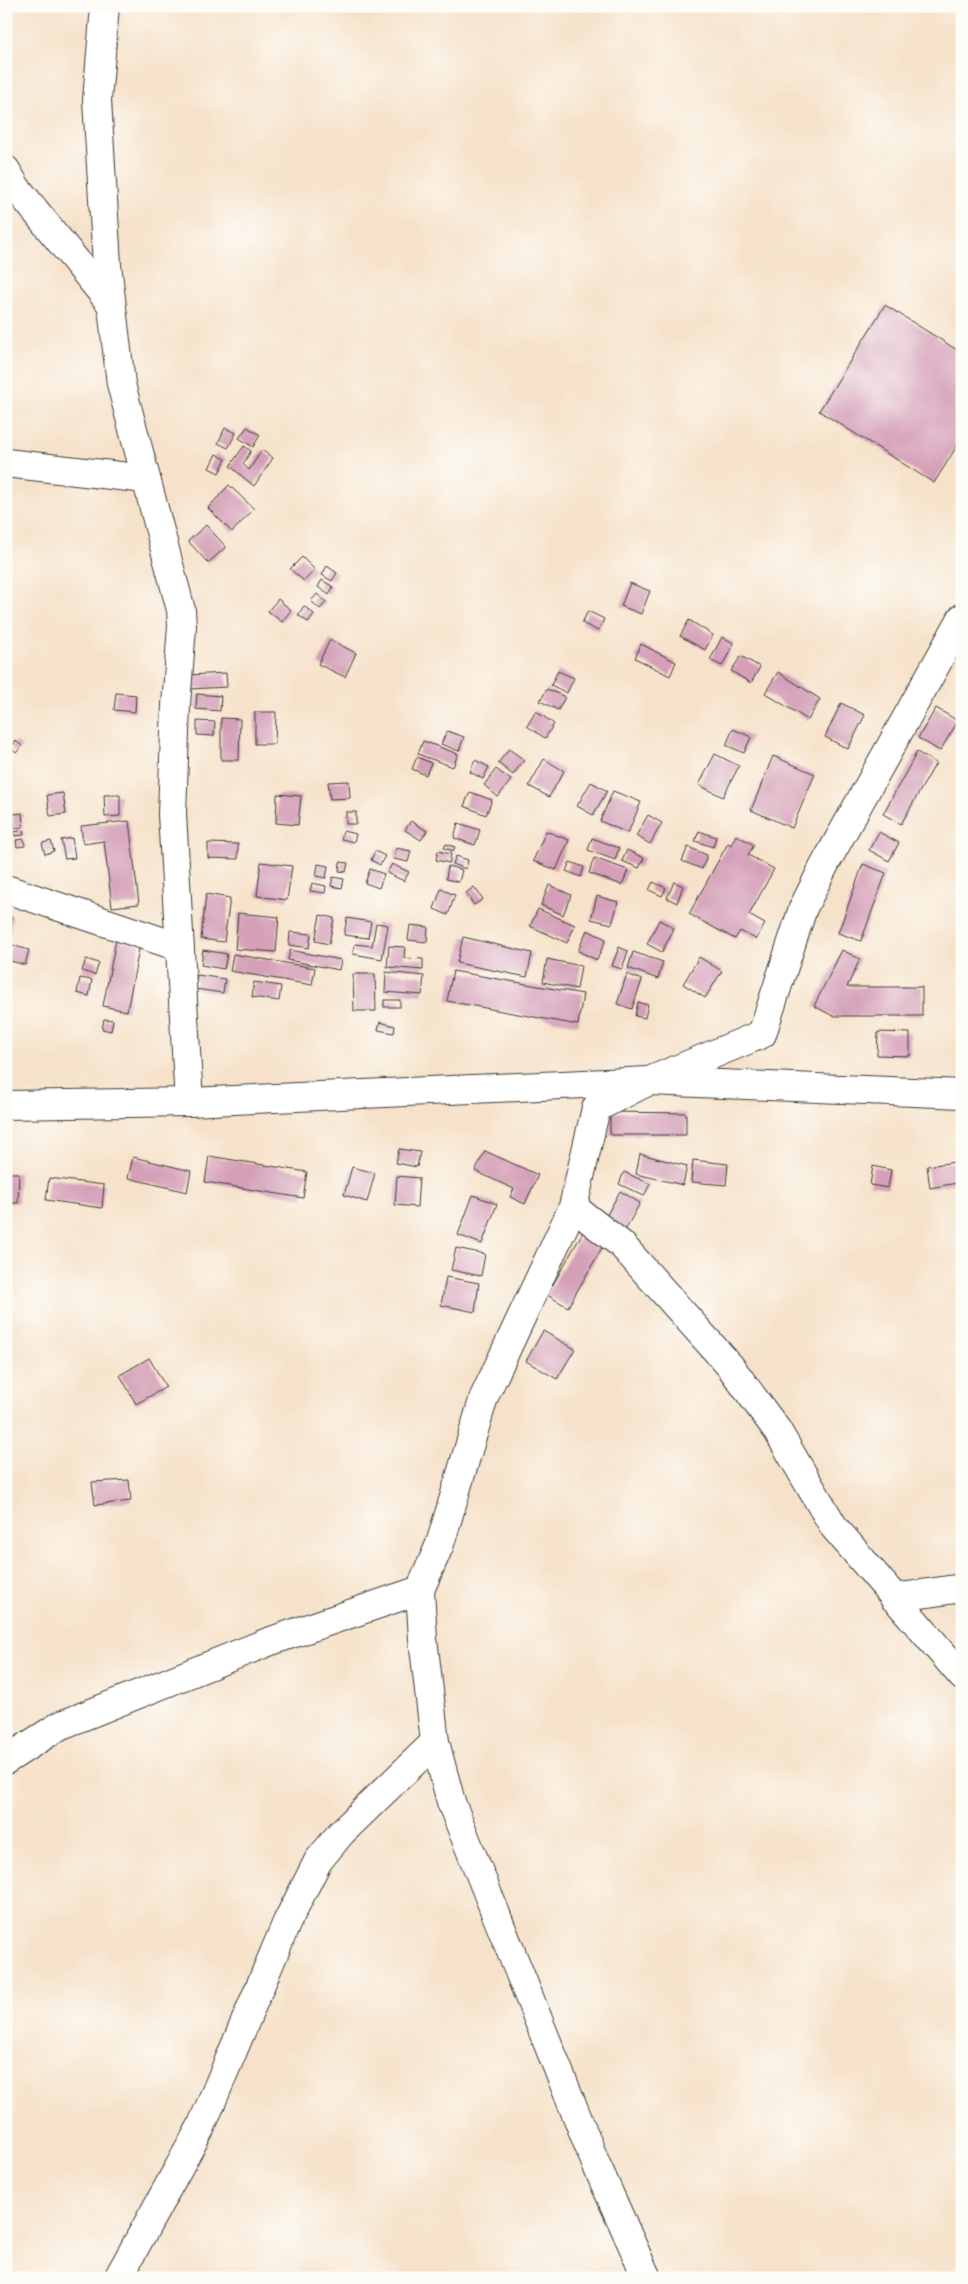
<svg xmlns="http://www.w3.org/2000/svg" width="968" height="2284" font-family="'Patrick Hand',sans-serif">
<rect width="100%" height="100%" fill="#fdfcf7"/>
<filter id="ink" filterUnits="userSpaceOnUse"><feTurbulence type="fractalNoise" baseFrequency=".02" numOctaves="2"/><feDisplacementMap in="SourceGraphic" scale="10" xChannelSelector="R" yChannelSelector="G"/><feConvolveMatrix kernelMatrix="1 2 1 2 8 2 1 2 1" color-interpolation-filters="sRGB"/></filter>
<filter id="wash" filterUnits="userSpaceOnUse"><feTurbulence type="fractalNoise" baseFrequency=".0096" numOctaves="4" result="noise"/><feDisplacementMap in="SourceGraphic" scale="20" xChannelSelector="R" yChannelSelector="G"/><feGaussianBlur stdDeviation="1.12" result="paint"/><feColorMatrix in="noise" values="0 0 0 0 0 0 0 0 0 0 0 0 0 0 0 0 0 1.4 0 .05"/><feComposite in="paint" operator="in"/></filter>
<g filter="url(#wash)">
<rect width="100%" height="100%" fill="#f6e2ca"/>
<g id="blocks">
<!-- building -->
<g fill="#d49fb7">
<path d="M885,305L962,353V438L934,483L819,411Z"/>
<path d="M247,427L260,435L253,447L239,438Z"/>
<path d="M225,428L236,433L228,448L218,443Z"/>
<path d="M244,446L251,451L243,464L249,470L262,450L273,458L254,486L230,466Z"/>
<path d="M216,454L226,459L219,473L209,468Z"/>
<path d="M229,485L254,509L232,532L208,508Z"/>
<path d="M206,525L226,547L208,563L188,541Z"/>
<path d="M302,557L315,570L304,581L290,569Z"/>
<path d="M327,566L337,573L332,581L322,575Z"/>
<path d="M322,580L333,587L329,595L318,587Z"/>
<path d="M630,583L650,591L641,614L621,606Z"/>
<path d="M317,594L326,602L320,609L311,601Z"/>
<path d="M278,599L291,610L282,622L268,611Z"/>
<path d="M304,606L314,614L308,622L298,615Z"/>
<path d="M588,611L604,619L598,631L582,623Z"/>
<path d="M689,620L713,635L705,650L680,636Z"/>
<path d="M722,637L734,643L722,666L710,660Z"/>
<path d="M330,640L356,653L345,677L318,664Z"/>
<path d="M641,644L676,662L670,676L635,658Z"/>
<path d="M741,656L760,667L751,683L731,671Z"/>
<path d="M558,671L574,678L567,693L551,685Z"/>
<path d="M778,672L820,699L808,720L765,693Z"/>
<path d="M226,673L227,687L190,689L189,675Z"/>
<path d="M547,689L565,697L558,710L540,701Z"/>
<path d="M116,693L136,695L135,712L114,710Z"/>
<path d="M197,694L221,696L220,711L196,709Z"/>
<path d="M841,703L865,715L848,749L825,737Z"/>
<path d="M936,708L958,721L940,751L918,738Z"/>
<path d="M536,711L554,724L545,738L527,726Z"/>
<path d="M255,712H276L275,744H255Z"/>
<path d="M221,718L240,719L239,760H221Z"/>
<path d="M197,721L215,722L214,736L197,735Z"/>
<path d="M733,729L751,737L744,753L726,745Z"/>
<path d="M447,731L464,737L459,751L441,744Z"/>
<path d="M16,741L22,746L16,753L10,747Z"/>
<path d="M423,741L458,754L453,767L418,754Z"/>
<path d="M509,749L524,760L513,775L498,763Z"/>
<path d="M917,752L936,763L901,824L883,814Z"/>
<path d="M715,754L739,766L723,797L699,785Z"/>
<path d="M773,756L815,774L792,828L751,810Z"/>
<path d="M417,757L431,763L426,775L412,769Z"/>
<path d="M544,759L564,771L549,797L529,786Z"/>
<path d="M475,760L489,767L483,779L470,772Z"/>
<path d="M496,769L511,780L498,797L484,785Z"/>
<path d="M349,781L350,798L330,799L328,782Z"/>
<path d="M591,782L607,791L593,815L577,806Z"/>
<path d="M613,791L641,802L628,833L600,821Z"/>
<path d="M470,792L492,800L486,815L464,806Z"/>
<path d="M63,793L66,814L50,816L47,795Z"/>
<path d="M277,794L301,796L298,825L276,823Z"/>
<path d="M104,795H120V816L105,817Z"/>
<rect x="346" y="812" width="10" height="12"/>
<path d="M22,813L23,827L14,828L13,814Z"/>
<path d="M648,815L662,823L650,844L636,836Z"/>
<path d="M129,821L139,904L112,907L104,841L83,844L81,826Z"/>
<path d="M411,821L427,831L421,840L405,830Z"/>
<path d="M458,823L480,830L475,845L454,838Z"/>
<path d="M23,830L24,835L15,836L14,832Z"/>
<path d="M343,831L356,834L354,842L341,839Z"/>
<path d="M546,831L569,840L556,870L533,861Z"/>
<path d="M699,831L716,837L713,847L695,841Z"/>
<path d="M879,832L899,843L889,861L869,850Z"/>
<path d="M736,835L754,845L748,855L774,869L749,915L765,924L756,939L740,931L735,939L689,914L728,843L731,845Z"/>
<path d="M72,838L75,858L65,859L61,840Z"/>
<path d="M592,838L619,848L615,860L588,850Z"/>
<path d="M24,839L25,846L17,847L16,840Z"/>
<path d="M51,841L54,851L45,854L42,843Z"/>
<path d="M208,843L238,844V859L208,858Z"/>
<path d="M446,844L455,847L453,851L444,848Z"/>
<path d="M688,847L707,855L702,869L682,861Z"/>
<path d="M396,848L411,851L408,862L394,859Z"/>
<path d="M627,850L644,858L639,868L622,861Z"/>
<path d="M375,851L385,856L380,865L371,860Z"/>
<path d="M438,851L451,854L449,863L436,860Z"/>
<path d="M456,856L468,860L466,869L453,864Z"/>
<path d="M594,858L628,870L622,885L589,873Z"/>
<path d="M261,862L292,866L287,900L257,896Z"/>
<path d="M340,862L348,863L346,872L339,871Z"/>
<path d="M570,862L584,867L581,877L566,871Z"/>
<path d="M318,864L328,866L326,878L316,876Z"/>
<path d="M392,864L409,872L404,881L387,873Z"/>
<path d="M863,864L886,873L861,941L838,933Z"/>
<path d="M448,866L462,870L459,882L446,879Z"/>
<path d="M370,869L384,874L379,888L365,883Z"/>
<path d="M333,877L344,879L342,888L331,886Z"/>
<path d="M653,882L666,888L662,896L649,890Z"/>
<path d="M674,882L683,886L677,903L667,898Z"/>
<path d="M312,883L326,886L325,893L310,891Z"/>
<path d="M549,885L571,895L563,915L541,905Z"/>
<path d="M474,887L483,899L474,905L466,893Z"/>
<path d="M441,889L455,895L448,915L434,909Z"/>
<path d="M206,894L230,898L224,942L201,939Z"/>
<path d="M597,896L618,902L612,924L591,919Z"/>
<path d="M538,909L575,925L567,943L530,926Z"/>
<path d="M238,913L279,917L276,952L235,949Z"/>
<path d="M320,915L334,918L329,944L315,941Z"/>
<path d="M6,916L12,917L10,936H6Z"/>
<path d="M347,918L371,922L368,938L344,935Z"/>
<path d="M659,920L674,928L662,952L647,944Z"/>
<path d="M376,923L388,925L382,959L353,954L355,944L372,946Z"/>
<path d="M410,925L428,927L427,942L408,940Z"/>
<path d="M587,930L606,939L597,960L578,951Z"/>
<path d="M290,932L311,934L309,948L289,945Z"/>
<path d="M463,937L532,953L527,977L457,963Z"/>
<path d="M116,940L140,944L127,1011L103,1006Z"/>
<path d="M12,945L29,950L25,965L7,960Z"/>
<path d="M389,946L405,947L404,958L423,959V970L387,967Z"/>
<path d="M619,947L628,951L622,969L612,966Z"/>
<path d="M203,950L227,954L224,969L201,965Z"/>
<path d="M290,950L341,960L339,970L288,960Z"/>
<path d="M842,950L860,959L847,987H922V1016H833L814,1006Z"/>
<path d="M633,952L663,962L658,979L628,968Z"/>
<path d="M233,954L315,968L312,985L230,971Z"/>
<path d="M699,957L722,971L705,998L683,984Z"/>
<path d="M86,959L99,963L95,975L82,971Z"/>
<path d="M547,959L581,966L577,989L543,982Z"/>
<path d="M453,971L583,994L578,1025L447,1001Z"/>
<path d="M386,972L424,976L422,995L385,992Z"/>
<path d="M353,974H375L376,1011H354Z"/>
<path d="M627,974L642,980L632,1009L617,1004Z"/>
<path d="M197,975L225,979L223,993L195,989Z"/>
<path d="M80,978L92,980L89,996L77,993Z"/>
<path d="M254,982L281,986L279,1001L252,997Z"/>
<rect x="384" y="1000" width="16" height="7"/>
<path d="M638,1002L648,1005L645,1018L635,1016Z"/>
<path d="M104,1019L113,1020L111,1031L102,1029Z"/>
<path d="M380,1022L395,1026L394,1033L378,1030Z"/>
<path d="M878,1032L910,1033V1056L877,1055Z"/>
<path d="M610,1112L686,1113V1135H610Z"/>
<path d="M399,1149L420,1152L417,1167L396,1163Z"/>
<path d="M485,1151L538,1175L525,1204L510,1197L514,1189L475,1171Z"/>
<path d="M640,1154L687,1166L683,1185L636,1174Z"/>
<path d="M209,1156L307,1172L303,1198L205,1182Z"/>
<path d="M133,1157L191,1171L187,1192L128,1178Z"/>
<path d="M693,1160L728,1164L726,1185L691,1182Z"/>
<path d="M962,1161V1182L930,1188L927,1166Z"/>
<path d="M873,1166L891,1170L888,1188L870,1185Z"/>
<path d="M352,1167L375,1173L367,1202L344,1195Z"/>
<path d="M624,1172L650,1184L644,1196L619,1184Z"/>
<path d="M6,1173H19L18,1203H6Z"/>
<path d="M397,1176L419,1178L417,1207L395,1205Z"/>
<path d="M49,1178L104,1185L102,1208L46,1200Z"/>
<path d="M620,1191L640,1203L623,1234L603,1222Z"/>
<path d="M473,1195L497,1204L482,1244L458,1235Z"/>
<path d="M586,1227L607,1239L568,1307L547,1295Z"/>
<path d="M456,1248L485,1254L481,1276L451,1270Z"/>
<path d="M446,1277L479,1283L475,1312L441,1305Z"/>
<path d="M543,1331L575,1349L557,1379L526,1361Z"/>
<path d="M149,1358L166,1387L136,1404L120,1375Z"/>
<path d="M129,1480L131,1501L95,1505L92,1482Z"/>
</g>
</g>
</g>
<g filter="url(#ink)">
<use href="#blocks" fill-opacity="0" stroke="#3d3a36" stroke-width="1"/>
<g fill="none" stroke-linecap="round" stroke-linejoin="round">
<defs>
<g id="minor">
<path d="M105,6L97,100L107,265L121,384L181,610L182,626L176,705L172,814L189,1102"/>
<path d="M6,170L16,187L111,304"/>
<path d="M6,463L146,479"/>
<path d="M6,889L179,947"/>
<path d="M573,1207L621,1244L730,1366L777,1430L834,1527L962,1676"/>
<path d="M894,1598L962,1588"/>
<path d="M6,1760L59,1726L268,1642L420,1590"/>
<path d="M118,2278L201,2127L287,1922L318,1861L341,1833L435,1742"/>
<path d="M647,2278L596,2164L451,1802L435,1742L423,1639L420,1590L440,1544L484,1397L573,1207L596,1108L649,1081"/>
</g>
<path id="tertiary" d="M649,1081L762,1034L803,908L824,866L962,618"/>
<path id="primary" d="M6,1105L189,1102L649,1081L962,1094"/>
</defs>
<!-- minor casing -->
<use href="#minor" stroke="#3d3a36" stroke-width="30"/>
<!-- tertiary casing -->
<use href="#tertiary" stroke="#3d3a36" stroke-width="30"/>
<!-- primary casing -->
<use href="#primary" stroke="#3d3a36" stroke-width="30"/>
<!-- minor -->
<use href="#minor" stroke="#fff" stroke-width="28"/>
<!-- tertiary -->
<use href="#tertiary" stroke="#fff" stroke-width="28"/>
<!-- primary -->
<use href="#primary" stroke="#fff" stroke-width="28"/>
</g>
</g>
<!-- margin -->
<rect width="968" height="2284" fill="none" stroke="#fdfcf7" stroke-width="25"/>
</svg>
